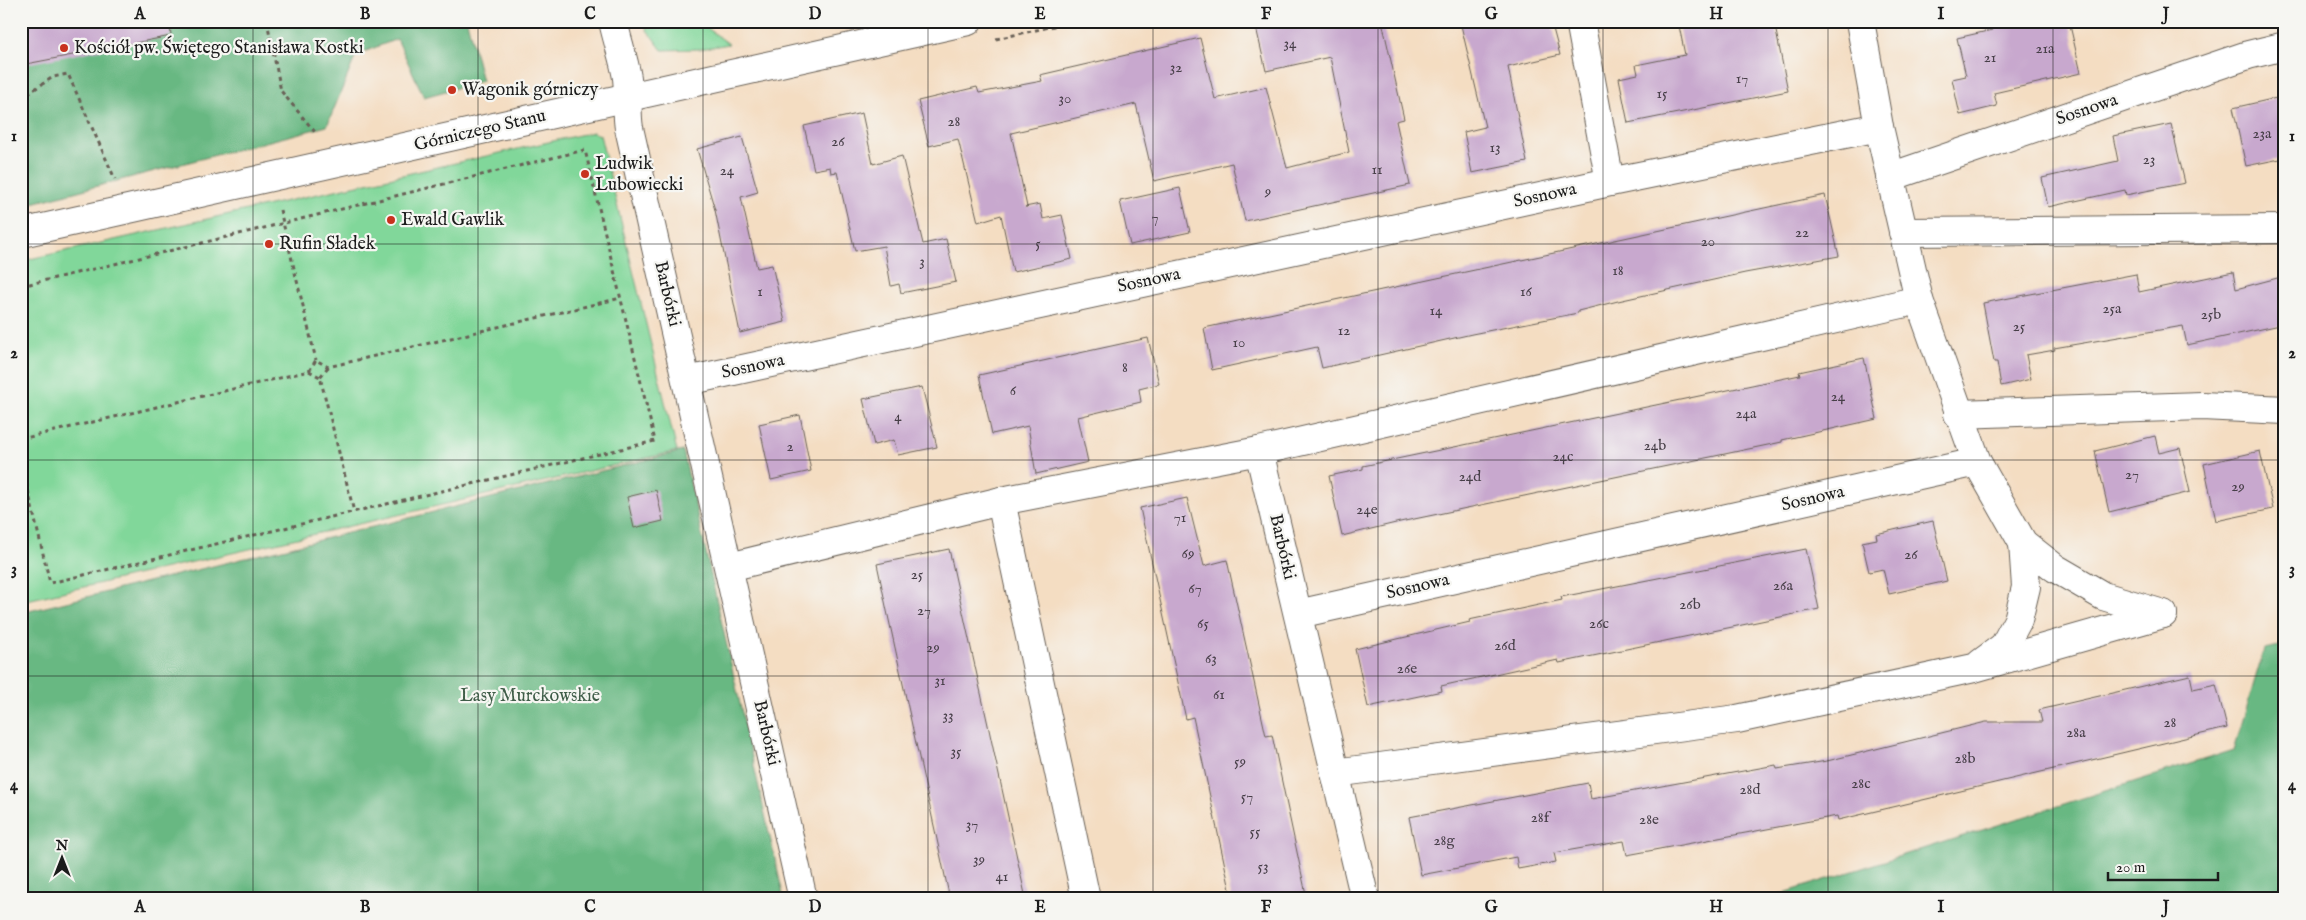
<svg xmlns="http://www.w3.org/2000/svg" width="2306" height="920" font-family="'IM FELL English',serif">
<rect width="100%" height="100%" fill="#f6f6f2"/>
<filter id="ink" filterUnits="userSpaceOnUse"><feTurbulence type="fractalNoise" baseFrequency=".02" numOctaves="2"/><feDisplacementMap in="SourceGraphic" scale="10" xChannelSelector="R" yChannelSelector="G"/><feConvolveMatrix kernelMatrix="1 2 1 2 8 2 1 2 1" color-interpolation-filters="sRGB"/></filter>
<filter id="wash" filterUnits="userSpaceOnUse"><feTurbulence type="fractalNoise" baseFrequency=".0096" numOctaves="4" result="noise"/><feDisplacementMap in="SourceGraphic" scale="20" xChannelSelector="R" yChannelSelector="G"/><feGaussianBlur stdDeviation="1.12" result="paint"/><feColorMatrix in="noise" values="0 0 0 0 0 0 0 0 0 0 0 0 0 0 0 0 0 1.4 0 .05"/><feComposite in="paint" operator="in"/></filter>
<g filter="url(#wash)">
<rect width="100%" height="100%" fill="#f4ddc2"/>
<!-- green -->
<g fill="#81d79a" stroke="#4e7a5b">
<path d="M645,21H704L706,27L729,44L700,49L662,50L647,30Z"/>
<path d="M593,132L600,135L677,451L27,600L21,575V261Z"/>
</g>
<!-- forest -->
<g fill="#68b882" stroke="#426a4f">
<path d="M21,21H467L482,81L424,97L397,39L356,55L327,126L21,206Z"/>
<path d="M683,451L784,899H21V613Z"/>
<path d="M2285,645V899H1765L2234,750L2264,649Z"/>
</g>
<g id="blocks">
<!-- building -->
<g fill="#c8a8ce">
<path d="M21,21H170L171,36L21,65Z"/>
<path d="M1283,21H1382L1404,119L1396,121L1410,185L1245,221L1232,163L1154,181L1136,104L1011,133L1027,207H1025L1040,204L1043,219L1062,215L1072,259L1013,272L1001,215L978,222L958,139L929,146L918,101L977,87L979,93L1042,81L1040,75L1200,38L1215,99L1266,87L1287,168L1349,152L1330,57L1266,71L1256,27Z"/>
<path d="M1460,21H1551L1560,55L1508,67L1527,162L1472,173L1464,132L1485,127Z"/>
<path d="M1678,21H1774L1788,91L1628,123L1619,78L1638,74L1636,65L1685,55Z"/>
<path d="M1990,21H2069L2081,73L1994,93L1997,106L1960,115L1952,79L1966,76L1957,38L1992,30Z"/>
<path d="M2285,96V158L2246,166L2233,108Z"/>
<path d="M862,113L873,164L902,156L923,244L946,239L956,282L901,293L899,284L891,286L884,246L855,251L837,172L831,173L830,167L814,170L804,126Z"/>
<path d="M2171,124L2185,183L2126,195L2125,190L2048,207L2042,178L2118,161L2113,136Z"/>
<path d="M742,137L758,192L741,197L757,268L772,265L785,322L740,333L715,210L697,149Z"/>
<path d="M1180,188L1190,232L1130,245L1120,201Z"/>
<path d="M1825,195L1839,256L1745,273L1618,301L1578,311V313L1472,334L1322,368L1317,347L1212,370L1204,328Z"/>
<path d="M2233,272L2236,289L2285,276V324L2187,345L2183,326L2054,348L2055,350L2026,355L2031,379L2001,386L1997,362H1994L1983,303L2136,274L2139,292Z"/>
<path d="M1148,338L1159,384L1139,389L1141,402L1078,417L1088,462L1036,474L1028,426L992,434L979,375Z"/>
<path d="M1864,358L1877,419L1782,440V442L1400,522L1342,536L1329,476L1363,469V466L1800,375L1799,372Z"/>
<path d="M922,387L937,447L898,455L894,440L874,445L863,399Z"/>
<path d="M800,415L811,471L771,480L759,424Z"/>
<path d="M2155,436L2159,453L2180,448L2190,492L2109,512L2095,451Z"/>
<path d="M2260,451L2273,509L2216,521L2204,464Z"/>
<path d="M656,490L663,521L634,528L627,497Z"/>
<path d="M1187,498L1204,566L1227,560L1266,736L1272,735L1307,899H1232L1193,717L1186,719L1140,508Z"/>
<path d="M1933,521L1947,581L1889,594L1883,569L1869,572L1862,542L1877,539L1876,534Z"/>
<path d="M949,549L988,725L1026,899H950L887,611L877,564Z"/>
<path d="M1806,549L1819,609L1559,663L1558,660L1441,686L1442,691L1368,707L1355,649L1470,622L1469,620L1562,600L1561,597Z"/>
<path d="M2190,675L2193,689L2216,684L2227,728L1838,820L1837,816L1627,855L1624,841L1554,853L1556,862L1518,869L1516,857L1421,875L1409,817L1588,783L1591,799L1776,765L1777,769L1827,761L1986,722H2042L2039,710Z"/>
</g>
</g>
</g>
<g filter="url(#ink)">
<use href="#blocks" fill-opacity="0" stroke="#686056" stroke-width="1"/>
<g fill="none" stroke-linecap="round" stroke-linejoin="round">
<defs>
<g id="street">
<path d="M613,21C617,40 624,59 627,78C629,95 626,111 629,128L803,899"/>
<path d="M1580,21L1610,182"/>
<path d="M1860,21L1879,127L1919,300L1977,462L2023,543L2055,568L2103,596L2163,614"/>
<path d="M1890,177L2248,55L2285,46"/>
<path d="M1903,232L2285,229"/>
<path d="M687,381L1610,182L1879,127"/>
<path d="M1958,414L2202,406L2285,410"/>
<path d="M1259,451L1919,300"/>
<path d="M1001,501L1086,899"/>
<path d="M729,567L1001,501L1259,451L1365,899"/>
<path d="M1298,614L1977,462"/>
<path d="M1981,663L2004,646L2018,620L2026,587L2023,543"/>
<path d="M1335,773L1737,719L1974,668L2163,614"/>
</g>
<path id="secondary" d="M21,233L968,21"/>
</defs>
<!-- street casing -->
<use href="#street" stroke="#686056" stroke-width="30"/>
<!-- secondary casing -->
<use href="#secondary" stroke="#686056" stroke-width="30"/>
<!-- path -->
<g stroke="#686056" stroke-width="3" stroke-dasharray="4 4" stroke-linecap="butt">
<path d="M267,21L281,91L315,132"/>
<path d="M996,39L1076,21"/>
<path d="M21,98L53,77L68,74L115,179"/>
<path d="M280,210L316,360"/>
<path d="M21,286C210,242 397,195 585,150L655,441L50,583L21,461"/>
<path d="M328,367L320,377L354,512"/>
<path d="M309,371L320,377"/>
<path d="M21,439L309,371L316,360L328,367L621,298"/>
<path d="M2267,899L2285,889"/>
</g>
<!-- street -->
<use href="#street" stroke="#fff" stroke-width="28"/>
<!-- secondary -->
<use href="#secondary" stroke="#fff" stroke-width="28"/>
</g>
</g>
<!-- grid -->
<path fill="none" stroke="#1c1c1c" stroke-width="1" stroke-opacity="0.55" d="M253,21V899M478,21V899M703,21V899M928,21V899M1153,21V899M1378,21V899M1603,21V899M1828,21V899M2053,21V899M21,244H2285M21,460H2285M21,676H2285"/>
<!-- markers -->
<g fill="#c8321e" stroke="#f6f6f2" stroke-width="2">
<circle cx="64" cy="48" r="5"/>
<circle cx="452" cy="90" r="5"/>
<circle cx="585" cy="174" r="5"/>
<circle cx="391" cy="220" r="5"/>
<circle cx="269" cy="244" r="5"/>
</g>
<g text-anchor="middle" dominant-baseline="central" stroke-width="4.5" stroke-linejoin="round" paint-order="stroke">
<!-- number labels -->
<g font-size="15" fill="#473f48">
<text x="1290" y="43">34</text>
<text x="2045" y="48">21a</text>
<text x="1990" y="57">21</text>
<text x="1176" y="67">32</text>
<text x="1742" y="78">17</text>
<text x="1662" y="93">15</text>
<text x="1065" y="98">30</text>
<text x="954" y="121">28</text>
<text x="2262" y="133">23a</text>
<text x="838" y="141">26</text>
<text x="1495" y="147">13</text>
<text x="2149" y="159">23</text>
<text x="1377" y="169">11</text>
<text x="727" y="170">24</text>
<text x="1268" y="191">9</text>
<text x="1155" y="217">7</text>
<text x="1802" y="232">22</text>
<text x="1708" y="241">20</text>
<text x="1038" y="243">5</text>
<text x="922" y="261">3</text>
<text x="1618" y="270">18</text>
<text x="760" y="291">1</text>
<text x="1526" y="291">16</text>
<text x="2112" y="308">25a</text>
<text x="1436" y="310">14</text>
<text x="2211" y="314">25b</text>
<text x="2019" y="326">25</text>
<text x="1344" y="330">12</text>
<text x="1239" y="342">10</text>
<text x="1125" y="367">8</text>
<text x="1013" y="390">6</text>
<text x="1838" y="396">24</text>
<text x="1746" y="413">24a</text>
<text x="898" y="416">4</text>
<text x="1655" y="445">24b</text>
<text x="790" y="446">2</text>
<text x="1563" y="456">24c</text>
<text x="2132" y="474">27</text>
<text x="1470" y="476">24d</text>
<text x="2238" y="486">29</text>
<text x="1367" y="509">24e</text>
<text x="1180" y="517">71</text>
<text x="1188" y="553">69</text>
<text x="1911" y="554">26</text>
<text x="917" y="574">25</text>
<text x="1783" y="585">26a</text>
<text x="1195" y="588">67</text>
<text x="1690" y="604">26b</text>
<text x="924" y="610">27</text>
<text x="1203" y="623">65</text>
<text x="1599" y="623">26c</text>
<text x="1505" y="645">26d</text>
<text x="933" y="647">29</text>
<text x="1211" y="658">63</text>
<text x="1407" y="668">26e</text>
<text x="940" y="680">31</text>
<text x="1219" y="694">61</text>
<text x="948" y="715">33</text>
<text x="2170" y="722">28</text>
<text x="2076" y="732">28a</text>
<text x="956" y="751">35</text>
<text x="1965" y="758">28b</text>
<text x="1240" y="761">59</text>
<text x="1861" y="783">28c</text>
<text x="1750" y="789">28d</text>
<text x="1247" y="796">57</text>
<text x="1540" y="817">28f</text>
<text x="1649" y="819">28e</text>
<text x="972" y="824">37</text>
<text x="1255" y="831">55</text>
<text x="1444" y="840">28g</text>
<text x="979" y="859">39</text>
<text x="1263" y="866">53</text>
<text x="1002" y="876">41</text>
</g>
<!-- poi labels -->
<g font-size="18" fill="#1c1c1c" stroke="#f6f6f2" text-anchor="start">
<text x="74" y="48">Kościół pw. Świętego Stanisława Kostki</text>
<text x="462" y="90">Wagonik górniczy</text>
<text x="595" y="164">Ludwik<tspan x="595" dy="21">Lubowiecki</tspan></text>
<text x="401" y="220">Ewald Gawlik</text>
<text x="279" y="244">Rufin Sładek</text>
</g>
<!-- street labels -->
<g font-size="18" fill="#1c1c1c" stroke="#f6f6f2">
<text transform="translate(2087 110) rotate(-19)">Sosnowa</text>
<text transform="translate(480 131) rotate(-13)">Górniczego Stanu</text>
<text transform="translate(1545 196) rotate(-12)">Sosnowa</text>
<text transform="translate(1149 281) rotate(-12)">Sosnowa</text>
<text transform="translate(667 294) rotate(77)">Barbórki</text>
<text transform="translate(753 367) rotate(-12)">Sosnowa</text>
<text transform="translate(1813 499) rotate(-13)">Sosnowa</text>
<text transform="translate(1282 547) rotate(77)">Barbórki</text>
<text transform="translate(1418 587) rotate(-13)">Sosnowa</text>
<text transform="translate(766 733) rotate(77)">Barbórki</text>
</g>
<!-- park labels -->
<g font-size="18" fill="#3f5d48" stroke="#f6f6f2">
<text x="530" y="696">Lasy Murckowskie</text>
</g>
</g>
<!-- margin -->
<rect width="2306" height="920" fill="none" stroke="#f6f6f2" stroke-width="55"/>
<!-- north arrow -->
<g transform="translate(62 858)" stroke="#f6f6f2" stroke-width="4" paint-order="stroke">
<path d="M0-4L9 19L0 12L-9 19Z" fill="#1c1c1c"/>
<text y="-8" font-size="14" font-weight="bold" text-anchor="middle" fill="#1c1c1c">N</text>
</g>
<!-- scale -->
<path d="M2108 872v8h110v-8" fill="none" stroke="#1c1c1c" stroke-width="2.5"/>
<text x="2116" y="872" font-size="15" fill="#1c1c1c" stroke="#f6f6f2" stroke-width="4" paint-order="stroke">20 m</text>
<rect x="28" y="28" width="2250" height="864" fill="none" stroke="#1c1c1c" stroke-width="2"/>
<g font-size="16" text-anchor="middle" font-weight="bold" fill="#1c1c1c">
<text x="140" y="19">A</text>
<text x="365" y="19">B</text>
<text x="590" y="19">C</text>
<text x="815" y="19">D</text>
<text x="1040" y="19">E</text>
<text x="1266" y="19">F</text>
<text x="1491" y="19">G</text>
<text x="1716" y="19">H</text>
<text x="1941" y="19">I</text>
<text x="2166" y="19">J</text>
<text x="14" y="141">1</text>
<text x="2292" y="141">1</text>
<text x="14" y="358">2</text>
<text x="2292" y="358">2</text>
<text x="14" y="574">3</text>
<text x="2292" y="574">3</text>
<text x="14" y="790">4</text>
<text x="2292" y="790">4</text>
<text x="140" y="912">A</text>
<text x="365" y="912">B</text>
<text x="590" y="912">C</text>
<text x="815" y="912">D</text>
<text x="1040" y="912">E</text>
<text x="1266" y="912">F</text>
<text x="1491" y="912">G</text>
<text x="1716" y="912">H</text>
<text x="1941" y="912">I</text>
<text x="2166" y="912">J</text>
</g>
</svg>
